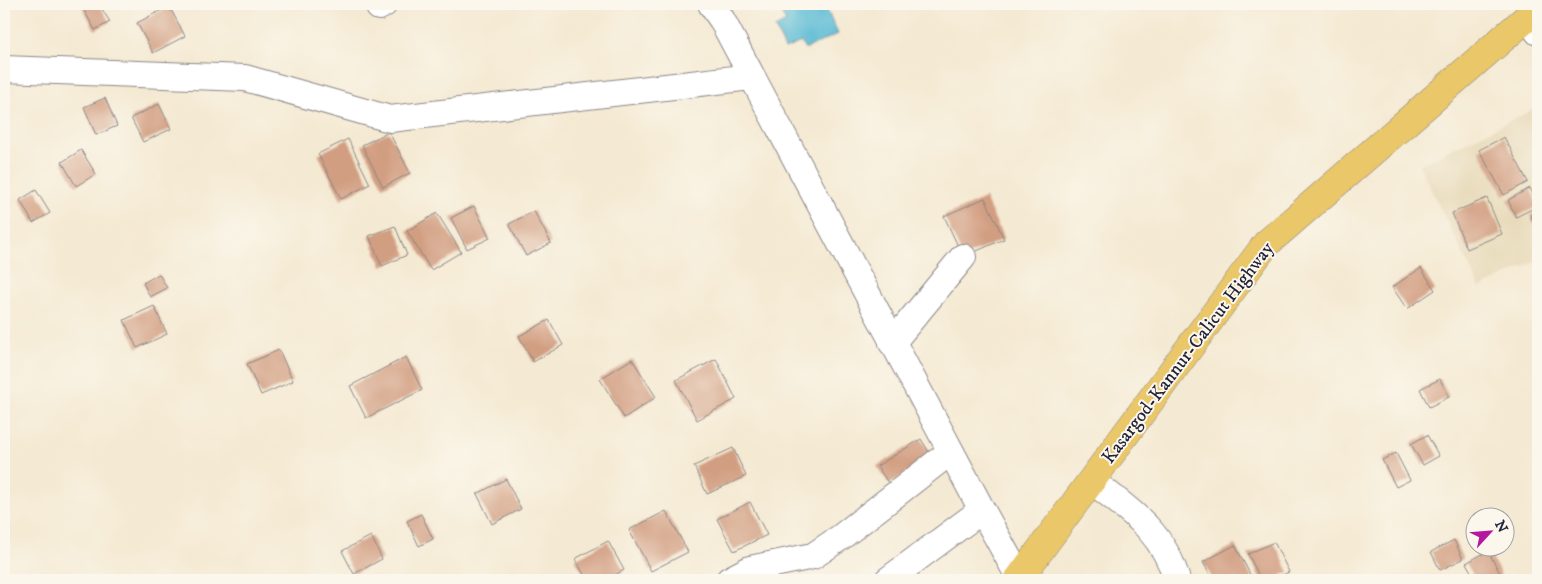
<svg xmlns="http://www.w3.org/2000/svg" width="1542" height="584" font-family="'IM FELL DW Pica',serif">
<rect width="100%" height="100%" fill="#fbf7ec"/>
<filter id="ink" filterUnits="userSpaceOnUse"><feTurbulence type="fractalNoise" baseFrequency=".02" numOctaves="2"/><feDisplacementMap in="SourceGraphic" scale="10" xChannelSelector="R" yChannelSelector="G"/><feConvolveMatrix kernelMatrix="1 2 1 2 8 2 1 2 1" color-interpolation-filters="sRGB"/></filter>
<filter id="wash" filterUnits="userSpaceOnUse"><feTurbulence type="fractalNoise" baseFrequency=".0096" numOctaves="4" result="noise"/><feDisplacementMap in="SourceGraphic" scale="20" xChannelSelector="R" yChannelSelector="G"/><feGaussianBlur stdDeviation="1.12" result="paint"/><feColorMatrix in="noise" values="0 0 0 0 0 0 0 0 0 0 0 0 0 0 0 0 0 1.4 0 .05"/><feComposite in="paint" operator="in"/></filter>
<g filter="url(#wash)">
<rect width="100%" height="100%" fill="#f4e9d2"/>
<!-- built -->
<path fill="#e8daba" d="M1538,107V260L1480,288L1419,165Z"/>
<!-- water -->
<path fill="#56bad4" stroke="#3c6e88" d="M798,4H824L838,34L805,49L801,42L785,49L775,28L786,22L781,12Z"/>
<g id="blocks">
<!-- building -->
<g fill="#d29e81">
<path d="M89,4H99L110,22L95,30L82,7Z"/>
<path d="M169,6L185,36L153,53L137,23Z"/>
<path d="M105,98L117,126L96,135L84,107Z"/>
<path d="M159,104L171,129L143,142L131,118Z"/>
<path d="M389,132L410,173L383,187L362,145Z"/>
<path d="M1504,137L1528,182L1504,195L1479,150Z"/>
<path d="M348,139L370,184L341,199L318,154Z"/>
<path d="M81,150L96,174L76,186L62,162Z"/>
<path d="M4,168L10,182L4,185Z"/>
<path d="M1530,188L1538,206L1516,217L1508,200Z"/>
<path d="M36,190L50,213L33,223L20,200Z"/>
<path d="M985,198L1004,239L963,257L944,216Z"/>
<path d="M1487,198L1502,234L1467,249L1452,213Z"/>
<path d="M474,206L490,238L467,249L451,218Z"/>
<path d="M534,211L551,243L526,256L509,224Z"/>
<path d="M1538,211V232L1530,215Z"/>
<path d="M437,213L461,252L431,270L407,231Z"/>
<path d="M395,226L407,255L382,266L369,236Z"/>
<path d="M1421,268L1435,290L1407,309L1392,287Z"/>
<path d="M159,274L167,288L150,297L143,283Z"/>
<path d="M154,306L167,334L137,348L124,320Z"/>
<path d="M549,320L563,345L533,362L519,336Z"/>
<path d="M279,350L293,381L261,395L247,364Z"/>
<path d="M406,357L422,390L366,418L350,386Z"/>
<path d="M632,359L656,397L624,418L600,379Z"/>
<path d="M716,359L736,399L697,420L676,380Z"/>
<path d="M1440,379L1449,397L1429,407L1420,389Z"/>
<path d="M1427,435L1439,456L1423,465L1411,444Z"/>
<path d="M921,439L932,457L889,484L877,466Z"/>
<path d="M733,448L746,476L707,494L694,466Z"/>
<path d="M1396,453L1410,480L1396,487L1382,460Z"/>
<path d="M506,479L521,509L492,524L477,494Z"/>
<path d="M750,502L767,535L734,551L717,519Z"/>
<path d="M666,511L688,552L651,571L629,530Z"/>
<path d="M421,514L433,539L419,546L407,521Z"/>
<path d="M371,536L382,559L354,574L342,551Z"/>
<path d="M1454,540L1463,559L1440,570L1431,552Z"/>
<path d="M608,541L624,570L606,580H587L575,559Z"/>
<path d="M1274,542L1289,572L1272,580H1261L1248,554Z"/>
<path d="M1235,545L1253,580H1213L1203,562Z"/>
<path d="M1488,551L1501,575L1492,580H1476L1466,563Z"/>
</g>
</g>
</g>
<g filter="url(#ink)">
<use href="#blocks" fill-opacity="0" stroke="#8b8686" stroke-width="1"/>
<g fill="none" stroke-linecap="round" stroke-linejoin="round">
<defs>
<g id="street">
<path d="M711,4L722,20L982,510L1019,577"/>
<path d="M379,7L384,4"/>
<path d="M1527,18L1538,32"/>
<path d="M4,69L245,78L390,119L751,77"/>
<path d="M892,343L963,257"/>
<path d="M1092,481C1130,511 1163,531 1177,580"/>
<path d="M729,580L750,569L813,556L841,537L950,452"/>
<path d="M888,580L982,510"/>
</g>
<path id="highway" d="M1018,580L1266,244L1538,8"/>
</defs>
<!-- street casing -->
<use href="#street" stroke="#8b8686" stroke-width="28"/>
<!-- highway casing -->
<use href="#highway" stroke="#8b8686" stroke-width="29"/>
<!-- street -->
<use href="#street" stroke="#fff" stroke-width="26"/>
<!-- highway -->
<use href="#highway" stroke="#eac769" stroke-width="28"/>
</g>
</g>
<g text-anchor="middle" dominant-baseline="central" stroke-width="4" stroke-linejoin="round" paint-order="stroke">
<!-- street labels -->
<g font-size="19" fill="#22223b" stroke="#fbf7ec">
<text transform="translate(1188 353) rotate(-53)">Kasargod-Kannur-Calicut Highway</text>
</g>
</g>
<!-- margin -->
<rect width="1542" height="584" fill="none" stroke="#fbf7ec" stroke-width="20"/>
<!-- north arrow -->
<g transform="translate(1490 532) rotate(64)"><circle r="24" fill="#fbf7ec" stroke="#a4a2a5"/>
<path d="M0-4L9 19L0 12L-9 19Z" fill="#b5179e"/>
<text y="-8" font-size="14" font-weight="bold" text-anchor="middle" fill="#22223b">N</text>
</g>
</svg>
